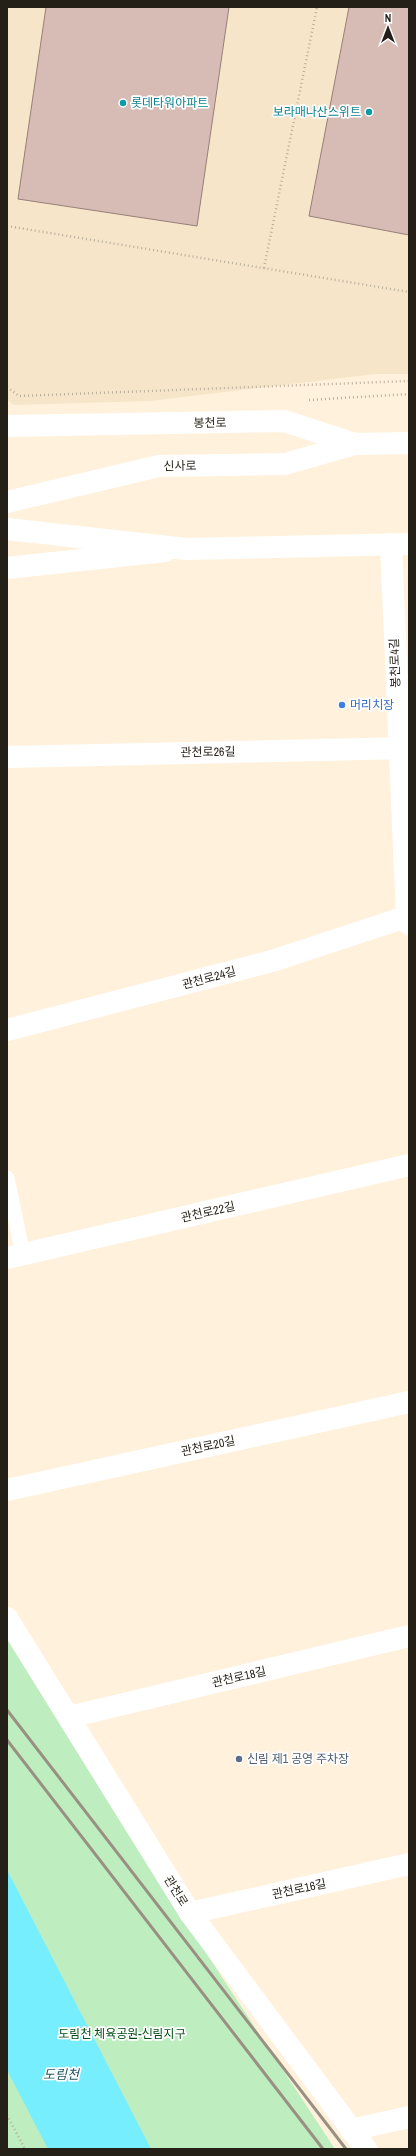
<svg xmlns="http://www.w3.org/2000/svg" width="416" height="2156" font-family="'Archivo Narrow','Noto Sans KR',sans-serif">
<rect width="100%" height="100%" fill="#fff1dc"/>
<!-- built -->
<path fill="#f7e5c9" d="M7,7H409V374H375L150,401L14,405L7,400Z"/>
<!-- green -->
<path fill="#beedc0" d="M7,1639L133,1842L335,2149H7Z"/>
<!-- water -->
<path fill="#76eefe" d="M7,1870L151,2149H48L7,2070Z"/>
<!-- building -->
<g fill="#d6bcb5" stroke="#977f79">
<path d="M46,7H229L197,226L18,199Z"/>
<path d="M349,7H409V235L309,216Z"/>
</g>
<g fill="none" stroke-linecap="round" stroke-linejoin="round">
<!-- path -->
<g stroke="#b9ae9d" stroke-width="2.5" stroke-dasharray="1 3" stroke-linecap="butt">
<path d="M7,226L409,292"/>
<path d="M264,268L317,7"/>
<path d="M7,387L19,396L409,381"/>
<path d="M309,400L409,394"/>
<path d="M7,2115L25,2149"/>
</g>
<!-- lane -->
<path stroke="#fff" stroke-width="15" d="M7,1178L23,1255"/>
<!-- street -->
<g stroke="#fff" stroke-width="22">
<path d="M391,544L407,918L409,924"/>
<path d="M7,757L409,748"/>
<path d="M7,1030L272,961L409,916"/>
<path d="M7,1258L409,1165"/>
<path d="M7,1490L409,1402"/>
<path d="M69,1717L409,1636"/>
<path d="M190,1913L409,1864"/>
</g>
<!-- secondary -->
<g stroke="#fff" stroke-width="22">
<path d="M7,502L159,466L285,464L355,444"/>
<path d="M7,568L165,551"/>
<path d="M7,1618L190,1913L366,2149"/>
<path d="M351,2130L409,2117"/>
</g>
<!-- primary -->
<g stroke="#fff" stroke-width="22">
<path d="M7,426L284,421L355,444L409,443"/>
<path d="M7,529L186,549L409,544"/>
</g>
<!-- rail -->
<g stroke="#9a9081" stroke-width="3">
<path d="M7,1710L346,2149"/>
<path d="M7,1740L323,2149"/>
</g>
</g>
<!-- markers -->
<g fill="#0f9aa8" stroke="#fff" stroke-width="1.5">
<circle cx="123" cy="103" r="4"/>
<circle cx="369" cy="112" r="4"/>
</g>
<circle fill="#3f7fe0" stroke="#fff" stroke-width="1.5" cx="342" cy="705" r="4"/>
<circle fill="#5c6f8a" stroke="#fff" stroke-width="1.5" cx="239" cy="1759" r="4"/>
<g text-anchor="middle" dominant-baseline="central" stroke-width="3.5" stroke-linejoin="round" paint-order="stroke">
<!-- culture labels -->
<g font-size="12" fill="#0d838f" stroke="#fff" text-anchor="start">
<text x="131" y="103">롯데타워아파트</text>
<text x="361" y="112" text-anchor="end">보라매나산스위트</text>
</g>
<!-- street labels -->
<g font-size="12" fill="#241f17" stroke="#fff">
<text transform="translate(210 423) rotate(-1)">봉천로</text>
<text transform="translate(180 466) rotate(-1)">신사로</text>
<text transform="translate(395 663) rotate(-92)">봉천로4길</text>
<text transform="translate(208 752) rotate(-1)">관천로26길</text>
<text transform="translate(209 978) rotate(-15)">관천로24길</text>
<text transform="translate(208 1212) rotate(-13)">관천로22길</text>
<text transform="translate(208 1446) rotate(-12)">관천로20길</text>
<text transform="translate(239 1677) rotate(-13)">관천로18길</text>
<text transform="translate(299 1889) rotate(-12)">관천로16길</text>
<text transform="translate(176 1891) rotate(58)">관천로</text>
</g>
<!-- shop labels -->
<g font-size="12" fill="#366cbe" stroke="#fff" text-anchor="start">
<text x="350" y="705">머리치장</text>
</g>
<!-- service labels -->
<g font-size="12" fill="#4e5e75" stroke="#fff" text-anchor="start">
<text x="247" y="1759">신림 제1 공영 주차장</text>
</g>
<!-- park labels -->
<g font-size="12" fill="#014d13" stroke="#fff">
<text x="122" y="2034">도림천 체육공원-신림지구</text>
</g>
<!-- water labels -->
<g font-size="13" font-style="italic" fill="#1e5359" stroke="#fff">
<text x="61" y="2074">도림천</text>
</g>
</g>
<!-- border -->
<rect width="416" height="2156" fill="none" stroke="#241f17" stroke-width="16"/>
<!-- north arrow -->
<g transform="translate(388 28)" stroke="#ffffff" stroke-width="3" paint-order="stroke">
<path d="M0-3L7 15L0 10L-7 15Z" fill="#241f17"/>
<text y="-6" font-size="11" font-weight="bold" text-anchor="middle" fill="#241f17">N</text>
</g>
</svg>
